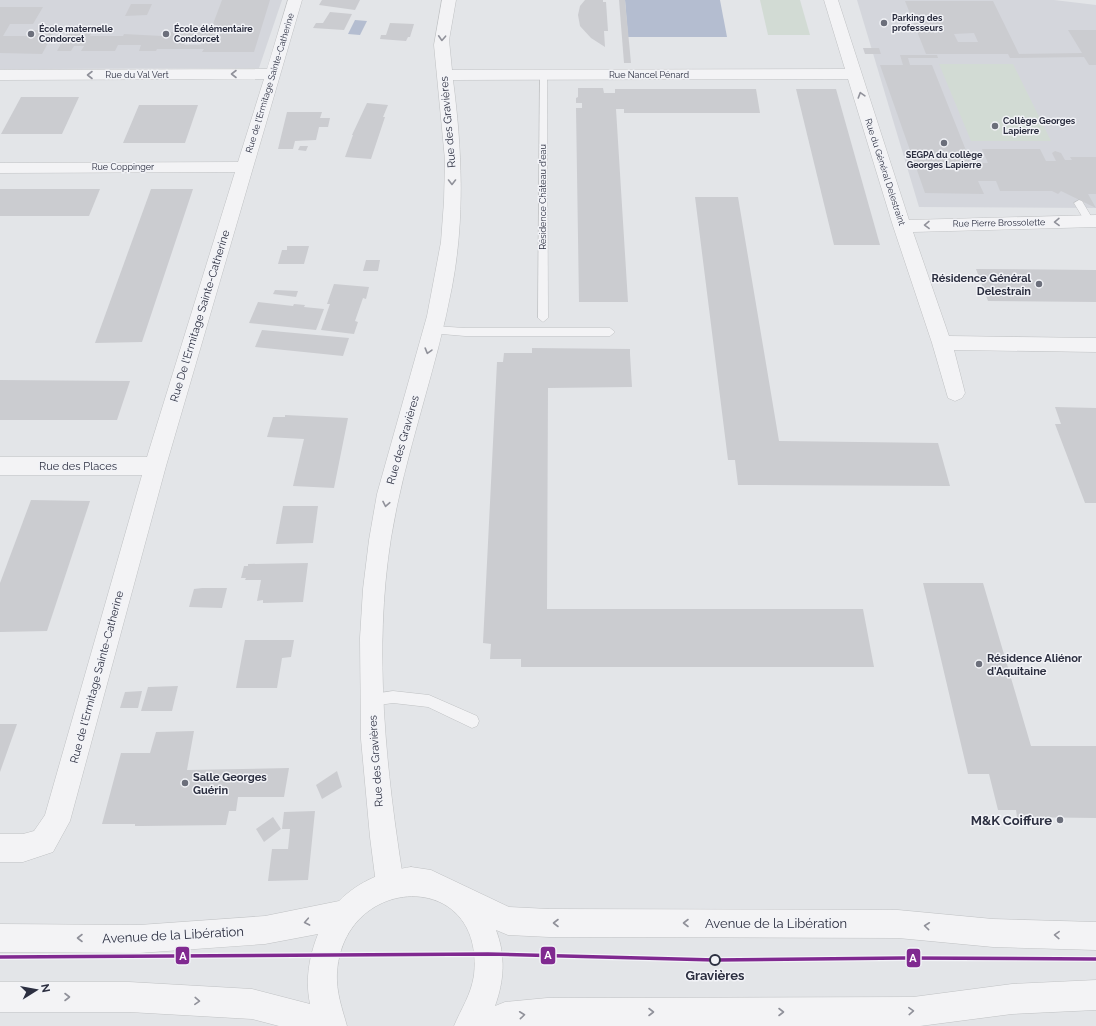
<svg xmlns="http://www.w3.org/2000/svg" width="1096" height="1026" font-family="Raleway,sans-serif">
<rect width="100%" height="100%" fill="#e3e5e8"/>
<!-- built -->
<g fill="#d4d6dc">
<path d="M0,0H282L259,68L42,69H0Z"/>
<path d="M857,0H1054L1096,5V208L919,207Z"/>
</g>
<!-- green -->
<g fill="#d2dbd4">
<path d="M760,0H800L810,35H768Z"/>
<path d="M939,64H1013L1051,141H971Z"/>
</g>
<!-- water -->
<g fill="#b4bdd0">
<path d="M625,0H720L727,37H628Z"/>
<path d="M355,20L367,21L360,35L348,34Z"/>
</g>
<!-- building -->
<g fill="#cbccd0" fill-rule="evenodd">
<path d="M222,0H270L254,52H202L204,49H157L156,51H139L141,45H118L115,51H81L84,46H74L71,51H57L68,31L91,33L90,36H123L124,34L162,36L164,32H210ZM187,36H204L201,45H184Z"/>
<path d="M322,0H360L355,10L319,5Z"/>
<path d="M585,0H603V2H606L608,31H604L605,47L591,38L580,26L578,15L580,6Z"/>
<path d="M619,0H625L631,63H624Z"/>
<path d="M905,1H993L1019,54H926ZM974,33L978,42H958L954,34Z"/>
<path d="M131,4H152L147,15L125,16Z"/>
<path d="M0,7H43L33,24H10L3,36H26L30,30H55L42,54L0,53Z"/>
<path d="M330,12L352,14L344,30L313,28L316,23H323Z"/>
<path d="M390,23L414,24L410,37H408L406,41L380,39L381,35H386Z"/>
<path d="M1068,30H1096V65H1089L1084,57L1010,58L1008,54L1082,53Z"/>
<path d="M863,48H879L881,54H865Z"/>
<path d="M900,55H937L938,58H908L910,65H932L971,163H988L982,149H1040L1046,161H1056L1052,153L1055,151L1061,153L1065,160H1072L1070,157H1096V194H1088L1096,208L1061,191L1058,194L1052,191H1000L996,181H978L984,194L925,193L880,65H903Z"/>
<path d="M578,88H603L604,93H615V89H756L760,113H624V109H616L628,302H579L576,108H582V103H576V98L578,97Z"/>
<path d="M796,89H836L880,245H834Z"/>
<path d="M21,97H79L62,134H1Z"/>
<path d="M367,103L388,105L383,117H385L371,159L345,157L353,135H352Z"/>
<path d="M139,105H198L185,143H123Z"/>
<path d="M287,112H322L320,118H330L328,127H319L316,140L295,141L293,149H278Z"/>
<path d="M300,146H308L306,151L298,150Z"/>
<path d="M0,189H100L89,216H0Z"/>
<path d="M151,189H193L142,342L95,343Z"/>
<path d="M695,197H738L779,441L938,443L950,486L738,485L735,460H728Z"/>
<path d="M287,246H309L304,264H278L282,250H287Z"/>
<path d="M366,260H380L378,271H363Z"/>
<path d="M976,269L1096,270V302L988,301Z"/>
<path d="M334,284L369,287L366,299L363,298L355,321L358,322L354,334L321,330L330,304H327Z"/>
<path d="M275,290L298,291L296,297L273,294Z"/>
<path d="M258,302L293,306L294,304L305,305L304,307L324,309L316,330L249,323Z"/>
<path d="M262,330L349,338L343,356L255,347Z"/>
<path d="M532,348L630,349V354L632,387L548,388L547,609H863L874,667H521V659H490L491,644L483,643L497,362H503L504,353H532Z"/>
<path d="M0,380L130,381L117,420H0Z"/>
<path d="M1055,407L1096,408V503H1085L1055,424H1061Z"/>
<path d="M285,415L348,418L334,488L293,486L304,439L267,437L273,417H285Z"/>
<path d="M31,500L90,501L47,631L0,632V583Z"/>
<path d="M283,506H318L313,543L276,544Z"/>
<path d="M308,563L303,602L263,603V600L257,601L261,580H245L246,578H241L244,566H248V564Z"/>
<path d="M923,583H983L1031,746H1096V818L1017,817L1016,810H998L989,774H968Z"/>
<path d="M202,588H227L222,608L189,607L194,589Z"/>
<path d="M245,640H294L291,657L282,658L277,688H236Z"/>
<path d="M178,686L172,711H141L148,687Z"/>
<path d="M142,691L138,708H120L125,692Z"/>
<path d="M0,724H17L0,772Z"/>
<path d="M194,731L187,770L289,768L284,797H238L236,811H229L226,825L142,826H135V824H102L121,753H150L156,732Z"/>
<path d="M337,771L342,787L322,799L316,785Z"/>
<path d="M315,811L308,880L268,881L272,849H288L290,829H282L284,812Z"/>
<path d="M273,817L281,829L264,842L256,829Z"/>
</g>
<g fill="none" stroke-linecap="round" stroke-linejoin="round">
<defs>
<g id="service">
<path d="M540,73H543L547,75L548,318L543,322L538,318Z"/>
<path d="M1079,200L1082,201L1094,221L1092,223L1089,224L1086,223L1074,203Z"/>
<path d="M434,326L465,328H610L615,332L610,336H465L430,333L429,330Z"/>
<path d="M393,691L429,695L477,716L479,721L477,726L472,728L428,707L393,703L372,706L367,705L365,700L367,695Z"/>
</g>
<g id="minor">
<path d="M288,0H302L166,466L70,821L53,852L23,862H0V834H23L34,831L45,815L142,475H0V457H147L235,172L0,173V163L238,162L264,79L0,80V70L267,69Z"/>
<path d="M442,0H456L449,40L452,70L845,69L824,0H838L909,220L1096,215V227L913,232L949,336L1096,338V352L954,350L965,393L962,398L955,401L948,398L932,343L893,226L848,79L453,80C462,149 465,218 452,287C436,372 405,452 391,538C373,652 386,771 404,884L400,894L390,898L380,894L376,884L370,837L361,739L360,638L363,589L369,540L377,494L427,316L441,242L444,201L445,160L434,45Z"/>
</g>
<path id="tertiary" d="M411,867L431,870L509,907L549,909L898,910L993,919L1096,922V950L993,947L898,938L549,937L508,935L496,930C506,956 504,981 495,1006L505,1002L547,998L913,997L1012,984L1096,980V1010L1012,1014L920,1026H454C461,1009 471,995 474,975C485,868 343,873 337,973C336,992 342,1008 347,1026H279L252,1019L129,1012H0V982H129L252,989L310,1004C305,980 309,957 318,934L265,944L139,953L0,952V924L139,925L265,916L339,901C359,881 384,871 411,867Z"/>
</defs>
<!-- service casing -->
<use href="#service" stroke="#c0c2c4" stroke-width="1"/>
<!-- minor casing -->
<use href="#minor" stroke="#c0c2c4" stroke-width="1"/>
<!-- tertiary casing -->
<use href="#tertiary" stroke="#c0c2c4" stroke-width="1"/>
<!-- service -->
<use href="#service" fill="#f3f3f5" fill-rule="evenodd"/>
<!-- minor -->
<use href="#minor" fill="#f3f3f5" fill-rule="evenodd"/>
<!-- tertiary -->
<use href="#tertiary" fill="#f3f3f5" fill-rule="evenodd"/>
<defs>
<path id="tram-1" d="M0,957L488,954L715,960L904,958L1096,959"/>
</defs>
<!-- tram-1 casing -->
<use href="#tram-1" stroke="#f2f3f7" stroke-width="6"/>
<!-- tram-1 -->
<use href="#tram-1" stroke="#802990" stroke-width="3.5"/>
</g>
<!-- one-way arrows -->
<defs><path id="oneway-chevron" d="M-2-3.5L2.5 0L-2 3.5" fill="none" stroke-width="1.6" stroke-linecap="round" stroke-linejoin="round"/></defs>
<g stroke="#90919a">
<use href="#oneway-chevron" transform="translate(442 38) rotate(93)"/>
<use href="#oneway-chevron" transform="translate(234 74) rotate(180)"/>
<use href="#oneway-chevron" transform="translate(90 75) rotate(180)"/>
<use href="#oneway-chevron" transform="translate(861 95) rotate(-107)"/>
<use href="#oneway-chevron" transform="translate(452 182) rotate(90)"/>
<use href="#oneway-chevron" transform="translate(1057 222) rotate(179)"/>
<use href="#oneway-chevron" transform="translate(927 225) rotate(179)"/>
<use href="#oneway-chevron" transform="translate(428 351) rotate(106)"/>
<use href="#oneway-chevron" transform="translate(386 504) rotate(101)"/>
<use href="#oneway-chevron" transform="translate(307 922) rotate(169)"/>
<use href="#oneway-chevron" transform="translate(556 923) rotate(-180)"/>
<use href="#oneway-chevron" transform="translate(686 923) rotate(-180)"/>
<use href="#oneway-chevron" transform="translate(927 926) rotate(-174)"/>
<use href="#oneway-chevron" transform="translate(1057 935) rotate(-178)"/>
<use href="#oneway-chevron" transform="translate(80 938) rotate(-180)"/>
<use href="#oneway-chevron" transform="translate(67 997)"/>
<use href="#oneway-chevron" transform="translate(197 1001) rotate(3)"/>
<use href="#oneway-chevron" transform="translate(911 1011) rotate(-3)"/>
<use href="#oneway-chevron" transform="translate(651 1012)"/>
<use href="#oneway-chevron" transform="translate(781 1012)"/>
<use href="#oneway-chevron" transform="translate(522 1015) rotate(-6)"/>
</g>
<!-- markers -->
<g fill="#6c6f7b" stroke="#f2f3f7" stroke-width="1.5">
<circle cx="884" cy="23" r="4"/>
<circle cx="31" cy="34" r="4"/>
<circle cx="166" cy="34" r="4"/>
<circle cx="995" cy="126" r="4"/>
<circle cx="944" cy="143" r="4"/>
<circle cx="1039" cy="284" r="4"/>
<circle cx="979" cy="664" r="4"/>
<circle cx="185" cy="783" r="4"/>
<circle cx="1060" cy="820" r="4"/>
</g>
<circle fill="#f2f3f7" stroke="#2c2f40" stroke-width="2" cx="715" cy="960" r="5"/>
<g text-anchor="middle" dominant-baseline="central" stroke-width="3" stroke-linejoin="round" paint-order="stroke">
<!-- far-poi labels -->
<g font-size="9" font-weight="bold" fill="#2c2f40" stroke="#f2f3f7" text-anchor="start">
<text x="892" y="18">Parking des<tspan x="892" dy="10">professeurs</tspan></text>
<text x="39" y="29">École maternelle<tspan x="39" dy="10">Condorcet</tspan></text>
<text x="174" y="29">École élémentaire<tspan x="174" dy="10">Condorcet</tspan></text>
<text x="1003" y="121">Collège Georges<tspan x="1003" dy="10">Lapierre</tspan></text>
<text x="944" y="155" text-anchor="middle">SEGPA du collège<tspan x="944" dy="10">Georges Lapierre</tspan></text>
</g>
<!-- far-street labels -->
<g font-size="9" fill="#2c2f40" stroke="#f2f3f7">
<text x="137" y="75">Rue du Val Vert</text>
<text x="649" y="75">Rue Nancel Pénard</text>
<text transform="translate(270 83) rotate(-73)">Rue de l'Ermitage Sainte-Catherine</text>
<text x="123" y="167">Rue Coppinger</text>
<text transform="translate(885 172) rotate(72)">Rue du Général Delestraint</text>
<text transform="translate(543 197) rotate(-90)">Résidence Château d'eau</text>
<text transform="translate(999 223) rotate(-1)">Rue Pierre Brossolette</text>
</g>
<!-- street labels -->
<g font-size="11" fill="#2c2f40" stroke="#f2f3f7">
<text transform="translate(448 122) rotate(-95)">Rue des Gravières</text>
<text transform="translate(200 316) rotate(-73)">Rue De l'Ermitage Sainte-Catherine</text>
<text transform="translate(403 440) rotate(-74)">Rue des Gravières</text>
<text x="78" y="466">Rue des Places</text>
<text transform="translate(97 677) rotate(-75)">Rue de l'Ermitage Sainte-Catherine</text>
<text transform="translate(376 761) rotate(-94)">Rue des Gravières</text>
</g>
<!-- poi labels -->
<g font-size="11" font-weight="bold" fill="#2c2f40" stroke="#f2f3f7" text-anchor="start">
<text x="1031" y="278" text-anchor="end">Résidence Général<tspan x="1031" dy="13">Delestrain</tspan></text>
<text x="987" y="658">Résidence Aliénor<tspan x="987" dy="13">d'Aquitaine</tspan></text>
<text x="193" y="777">Salle Georges<tspan x="193" dy="13">Guérin</tspan></text>
</g>
<!-- near-poi labels -->
<g font-size="13" font-weight="bold" fill="#2c2f40" stroke="#f2f3f7" text-anchor="end">
<text x="1052" y="820">M&amp;K Coiffure</text>
</g>
<!-- near-street labels -->
<g font-size="13" fill="#2c2f40" stroke="#f2f3f7">
<text x="776" y="923">Avenue de la Libération</text>
<text transform="translate(173 935) rotate(-3)">Avenue de la Libération</text>
</g>
<!-- near-stop labels -->
<g font-size="13" font-weight="bold" fill="#2c2f40" stroke="#f2f3f7">
<text x="715" y="975">Gravières</text>
</g>
</g>
<g stroke="#f2f3f7" stroke-width="1.5">
<rect x="540" y="946" width="16" height="19" rx="4" fill="#802990"/>
<rect x="175" y="946" width="15" height="19" rx="4" fill="#802990"/>
<rect x="906" y="948" width="15" height="20" rx="4" fill="#802990"/>
</g>
<g font-size="11" text-anchor="middle" font-weight="bold" fill="#fff">
<text x="548" y="959">A</text>
<text x="183" y="960">A</text>
<text x="913" y="962">A</text>
</g>
<!-- north arrow -->
<g transform="translate(36 990) rotate(79)" stroke="#f2f3f7" stroke-width="3" paint-order="stroke">
<path d="M0-3L7 15L0 10L-7 15Z" fill="#2c2f40"/>
<text y="-6" font-size="11" font-weight="bold" text-anchor="middle" fill="#2c2f40">N</text>
</g>
</svg>
